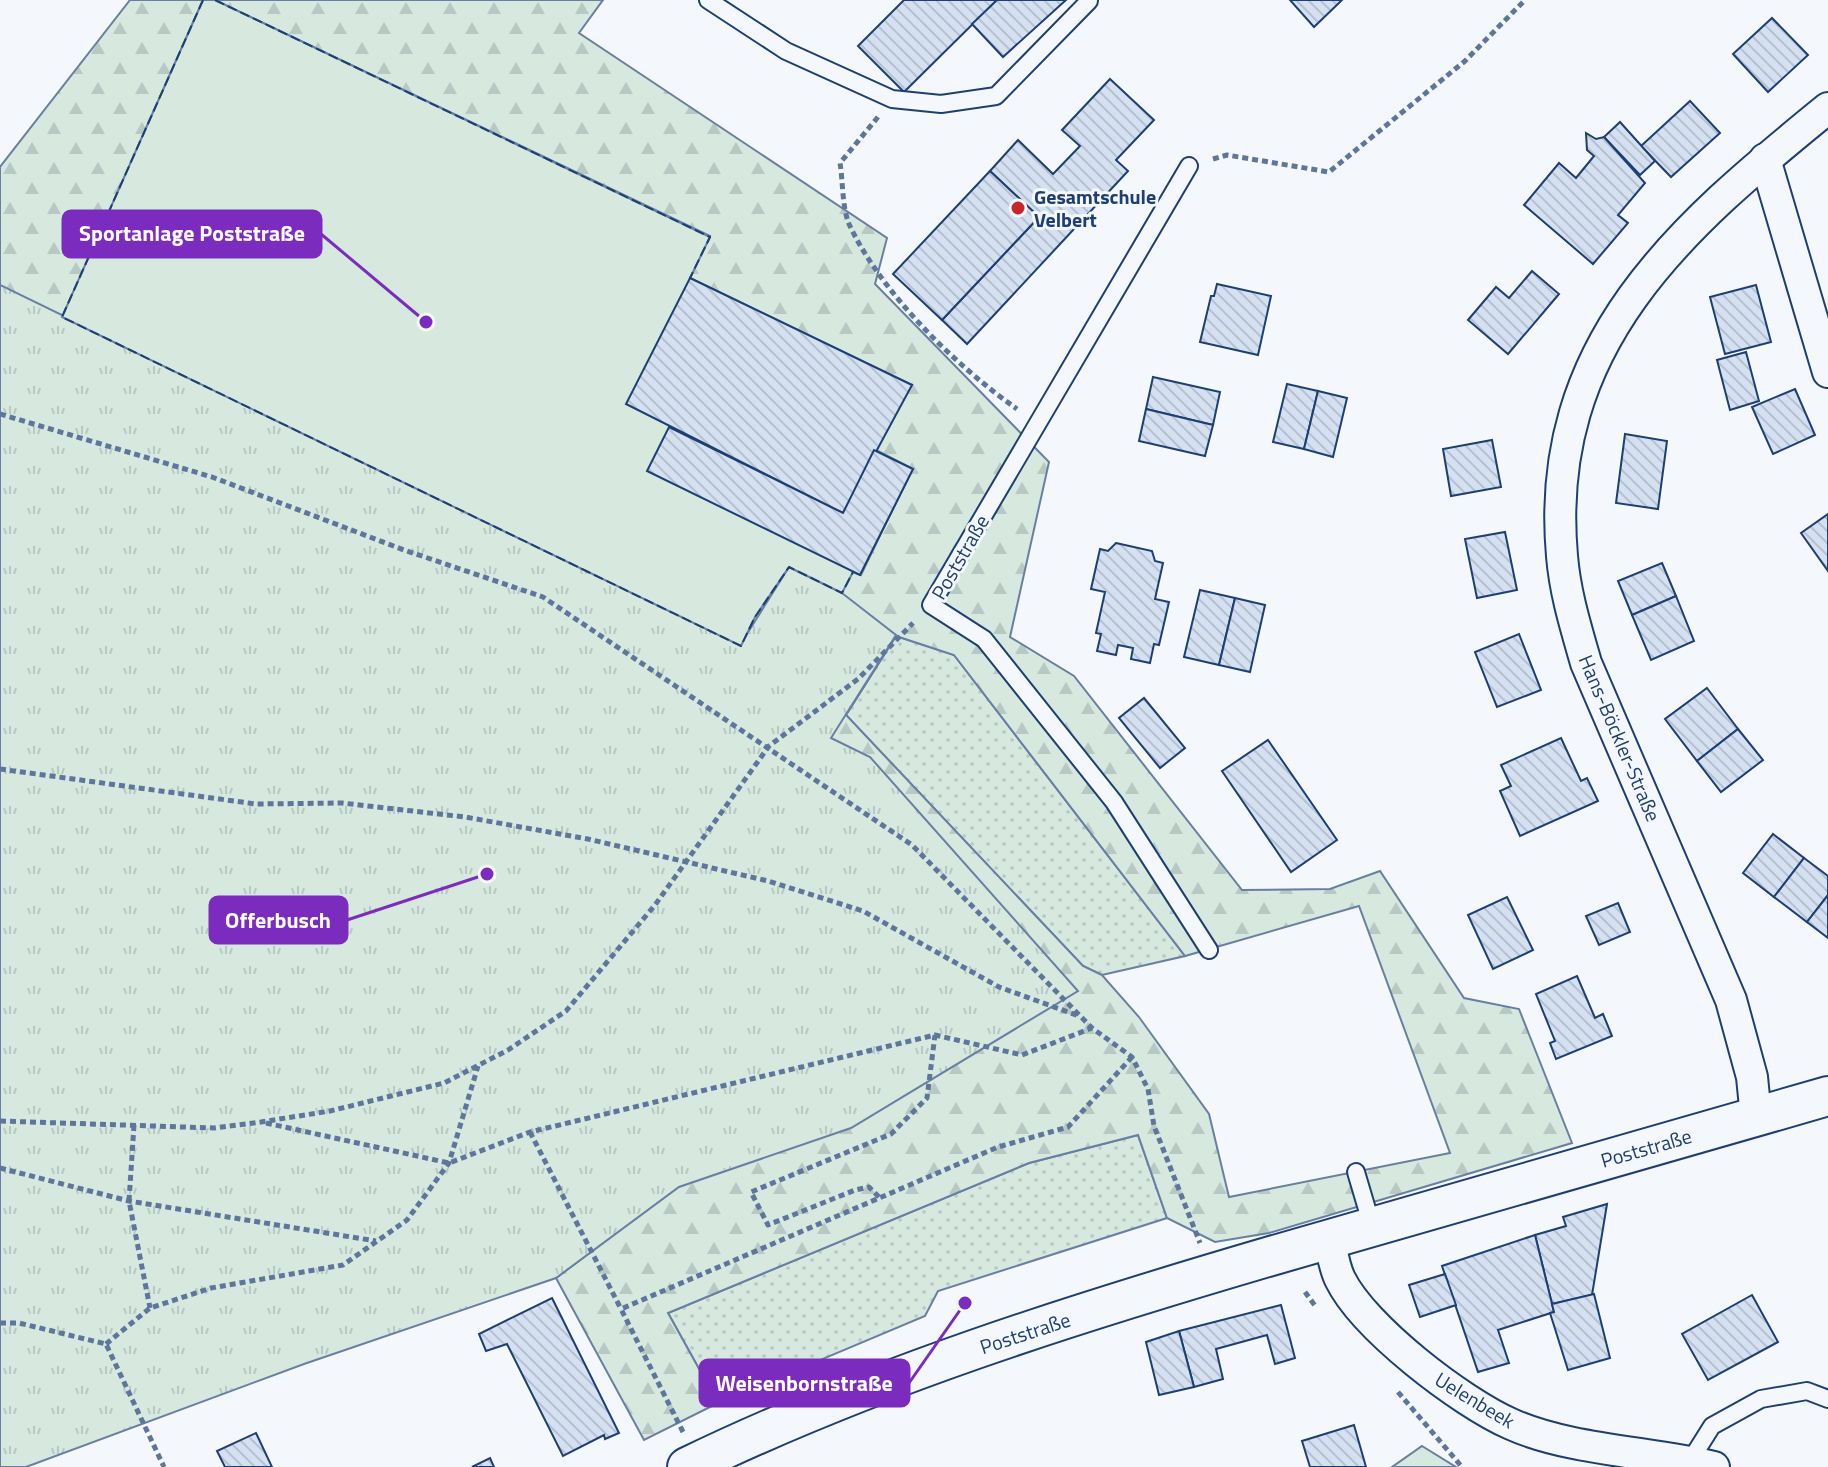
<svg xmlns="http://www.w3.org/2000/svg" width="1828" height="1467" font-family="'Titillium Web',sans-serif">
<defs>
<pattern id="grass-dots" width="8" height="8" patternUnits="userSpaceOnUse" patternTransform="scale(2)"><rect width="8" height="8" fill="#d7e8df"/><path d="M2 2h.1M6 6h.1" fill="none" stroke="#b8c8c3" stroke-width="1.8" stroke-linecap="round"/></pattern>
<pattern id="forest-firs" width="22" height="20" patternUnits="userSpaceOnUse" patternTransform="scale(2)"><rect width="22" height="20" fill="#d7e8df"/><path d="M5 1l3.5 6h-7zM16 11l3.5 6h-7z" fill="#b8c8c3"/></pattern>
<pattern id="park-tufts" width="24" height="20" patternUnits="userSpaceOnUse" patternTransform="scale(2)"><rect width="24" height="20" fill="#d7e8df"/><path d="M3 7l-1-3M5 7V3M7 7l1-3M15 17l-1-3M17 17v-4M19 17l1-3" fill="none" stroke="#b8c8c3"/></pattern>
<pattern id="building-back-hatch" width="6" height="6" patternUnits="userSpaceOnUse" patternTransform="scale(2)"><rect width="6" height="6" fill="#d5e0f0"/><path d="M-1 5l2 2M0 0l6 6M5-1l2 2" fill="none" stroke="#b6c1d1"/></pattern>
</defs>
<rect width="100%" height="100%" fill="#f4f7fb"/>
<!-- grass -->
<g fill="url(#grass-dots)" stroke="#687fa3" stroke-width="2">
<path d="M896,636L954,655L1185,956L1102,975L1083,966L846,715Z"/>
<path d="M1138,1135L1167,1218L938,1291L925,1316L718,1403L668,1313L1029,1163Z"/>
</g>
<!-- forest -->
<path fill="url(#forest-firs)" stroke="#687fa3" stroke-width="2" fill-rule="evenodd" d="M130,0H203L62,318L741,645L853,572L861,575L912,469L874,450L690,278L710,236L215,0H603L579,33L887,238L875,284L1049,462L1010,637L1074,676L1242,890L1330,889L1380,871L1464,998L1519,1009L1572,1143L1269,1233L1215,1242L1167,1218L1138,1135L1029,1163L668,1313L718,1403L644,1440L556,1278L679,1186L0,1094V167ZM896,636L954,655L1185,956L1359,906L1450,1153L1229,1197L1209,1114L1139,1017L1102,975L1083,966L846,715Z"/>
<!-- park -->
<g fill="url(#park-tufts)" stroke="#687fa3" stroke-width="2">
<path d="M0,285L740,645L789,567L842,593L896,635L831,738L870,757L1078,991L851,1128L679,1187L556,1278L304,1364L26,1467H0Z"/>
<path d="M1422,1446L1456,1467H1392Z"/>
</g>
<!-- pitch -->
<path fill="#d7e8df" stroke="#687fa3" stroke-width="2" d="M203,0H215L710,237L690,278L912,385L874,449L913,469L860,575L853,572L842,593L789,567L755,617L741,646L62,317Z"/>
<!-- building -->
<g fill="url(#building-back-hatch)" stroke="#1d3f73" stroke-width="2">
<path d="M904,0H997L904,92L858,46Z"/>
<path d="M997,0H1066L1003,57L972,24Z"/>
<path d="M1290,0H1342L1314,27Z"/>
<path d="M1772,18L1808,55L1768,92L1733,54Z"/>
<path d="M1110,79L1154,120L1116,160L1128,171L967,344L942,320L1039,217L990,171L1018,140L1053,174L1080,146L1062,130Z"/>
<path d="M1690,101L1720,133L1671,177L1641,146Z"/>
<path d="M1620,122L1655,161L1640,175L1604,137Z"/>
<path d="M1586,133L1596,139L1604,137L1645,183L1618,215L1628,223L1593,264L1524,205L1559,163L1576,178L1594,156L1587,150Z"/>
<path d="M990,171L1039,217L942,320L893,274Z"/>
<path d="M1532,271L1559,294L1508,354L1468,320L1496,287L1509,298Z"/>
<path d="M690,278L912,385L843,513L626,404Z"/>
<path d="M1217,284L1271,296L1258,355L1200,342L1211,296H1214Z"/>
<path d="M1756,285L1771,342L1725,354L1710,297Z"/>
<path d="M1746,352L1759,401L1730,410L1717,360Z"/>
<path d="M1153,377L1220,392L1213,425L1146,409Z"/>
<path d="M1287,384L1318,391L1304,449L1273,442Z"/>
<path d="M1795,389L1815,435L1773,454L1752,407Z"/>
<path d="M1318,391L1347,398L1333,457L1304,449Z"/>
<path d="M1146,409L1213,425L1205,456L1139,441Z"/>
<path d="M669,427L843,513L874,450L913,469L860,575L647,471Z"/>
<path d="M1625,434L1667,441L1658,509L1616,503Z"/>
<path d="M1492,440L1501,487L1451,496L1443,449Z"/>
<path d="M1828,514V571L1801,533Z"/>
<path d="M1505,532L1517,590L1477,598L1465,539Z"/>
<path d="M1116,543L1152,551L1155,561L1163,563L1155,599L1169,602L1159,645L1154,644L1150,663L1131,659L1133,648L1118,645L1116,655L1097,651L1101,634L1096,633L1105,592L1091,589L1100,549L1108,551Z"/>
<path d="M1662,563L1676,596L1632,615L1618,581Z"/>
<path d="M1200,590L1235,598L1219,665L1184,657Z"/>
<path d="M1676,596L1694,641L1651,660L1632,615Z"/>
<path d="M1235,598L1265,605L1250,672L1219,665Z"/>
<path d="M1519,634L1541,690L1497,707L1475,652Z"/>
<path d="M1707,688L1738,729L1697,761L1665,719Z"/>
<path d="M1144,698L1185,748L1160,768L1119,718Z"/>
<path d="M1738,729L1763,760L1721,792L1697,761Z"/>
<path d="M1561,738L1581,781L1587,778L1598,801L1520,836L1500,791L1511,786L1501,765Z"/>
<path d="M1268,740L1337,840L1291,872L1222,771Z"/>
<path d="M1773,834L1804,858L1774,897L1743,873Z"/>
<path d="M1804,858L1828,876V895L1807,922L1774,897Z"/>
<path d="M1828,895V938L1807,922Z"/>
<path d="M1507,897L1533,950L1493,969L1468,915Z"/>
<path d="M1618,903L1630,932L1599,945L1586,916Z"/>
<path d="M1577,976L1595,1018L1603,1014L1612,1036L1556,1059L1550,1043L1555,1041L1536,994Z"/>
<path d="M1607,1204L1592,1295L1552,1304L1535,1235L1566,1226L1563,1217Z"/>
<path d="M1535,1235L1554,1312L1498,1330L1509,1363L1478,1372L1442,1266Z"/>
<path d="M1445,1274L1456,1305L1420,1317L1409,1285Z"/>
<path d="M1594,1294L1610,1358L1568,1370L1550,1313L1554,1312L1552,1304Z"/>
<path d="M1752,1295L1778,1342L1708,1380L1682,1334Z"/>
<path d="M552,1298L619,1433L605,1439L604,1435L563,1456L507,1344L486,1351L479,1334Z"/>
<path d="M1281,1305L1295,1358L1275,1364L1267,1335L1216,1349L1223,1379L1194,1387L1179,1331Z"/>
<path d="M1179,1331L1194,1387L1159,1395L1146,1342Z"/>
<path d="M1354,1425L1366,1467H1310L1302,1441Z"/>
<path d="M256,1433L272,1467H225L217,1451Z"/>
<path d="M490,1458L494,1467H472Z"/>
</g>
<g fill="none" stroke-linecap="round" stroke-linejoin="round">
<defs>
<g id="service">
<path d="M708,0L786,51L892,99L941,104L996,96L1089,1"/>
<path d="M1189,166L931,605L984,639L1114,802L1209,950"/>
<path d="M1356,1172L1372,1226"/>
<path d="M1690,1461L1712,1426L1761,1399L1807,1391L1828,1399"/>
</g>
<g id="minor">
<path d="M1765,159L1828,372"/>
<path d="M1756,1117L1752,1077L1731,1000L1586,663C1576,628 1565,593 1562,556C1543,344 1680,228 1828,108"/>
<path d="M1329,1238C1332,1251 1334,1267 1340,1279C1364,1328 1461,1402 1511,1424C1568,1450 1652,1452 1714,1467"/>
</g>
<path id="tertiary" d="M687,1467C873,1377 1073,1314 1271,1256C1456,1202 1642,1150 1828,1096"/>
</defs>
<!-- service casing -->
<use href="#service" stroke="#1d3f73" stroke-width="20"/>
<!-- minor casing -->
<use href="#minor" stroke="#1d3f73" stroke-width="34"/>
<!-- tertiary casing -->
<use href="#tertiary" stroke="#1d3f73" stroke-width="42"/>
<!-- path -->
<g stroke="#5e769c" stroke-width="5" stroke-dasharray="6 4" stroke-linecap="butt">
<path d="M878,117L840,163C843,181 842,207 849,224C881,293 956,366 1017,409"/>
<path d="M1213,159L1227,155L1329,172L1465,61L1525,0"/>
<path d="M0,414L212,477L404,550L543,597L912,845L1092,1028L1132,1057L1148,1089L1154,1126L1200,1243"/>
<path d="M0,769L256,804L342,803L465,817L588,839L768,881L863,911L999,987L1079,1016"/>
<path d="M0,1121L214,1128L261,1122L330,1111L444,1083L508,1050L566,1011L655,905L769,746L858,679L913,623"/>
<path d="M266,1123L449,1163L530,1132L935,1035L1022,1055L1092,1028"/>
<path d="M134,1125L129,1201L150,1308"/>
<path d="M530,1132L621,1309"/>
<path d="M0,1168L129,1201L376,1241"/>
<path d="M879,1197L869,1187L855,1190L768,1225L751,1192L891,1134L927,1098L935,1035"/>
<path d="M1305,1292L1316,1307"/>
<path d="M0,1323H19L106,1344L164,1467"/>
<path d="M106,1344L150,1308L211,1288L343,1265L407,1220L449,1163L478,1066"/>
<path d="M1398,1392L1462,1467"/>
<path d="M683,1432L621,1309L998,1147L1068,1127L1132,1057"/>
</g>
<!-- service -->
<use href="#service" stroke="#f4f7fb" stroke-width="16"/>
<!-- minor -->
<use href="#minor" stroke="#f4f7fb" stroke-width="30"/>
<!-- tertiary -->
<use href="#tertiary" stroke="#f4f7fb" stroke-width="38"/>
<!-- fence -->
<g stroke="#1d3f73" stroke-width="2" stroke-dasharray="10 4" stroke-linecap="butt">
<path d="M203,0L62,317L741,646L755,617L789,567L842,593L853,572"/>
<path d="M215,0L710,237L690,278"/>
</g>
</g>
<!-- markers -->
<circle fill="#c62828" stroke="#f4f7fb" stroke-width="3" cx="1018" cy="208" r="8"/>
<g text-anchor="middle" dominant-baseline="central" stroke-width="6" stroke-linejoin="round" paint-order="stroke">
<!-- poi labels -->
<g font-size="20" font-weight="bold" fill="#1d3f73" stroke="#f4f7fb" text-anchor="start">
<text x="1034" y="196">Gesamtschule<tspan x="1034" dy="23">Velbert</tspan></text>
</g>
<!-- street labels -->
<g font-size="20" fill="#1d3f73" stroke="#f4f7fb">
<text transform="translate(960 557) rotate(-60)">Poststraße</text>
<text transform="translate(1620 738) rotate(67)">Hans-Böckler-Straße</text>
<text transform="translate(1646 1148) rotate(-16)">Poststraße</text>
<text transform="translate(1025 1333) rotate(-18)">Poststraße</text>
<text transform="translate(1475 1400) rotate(31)">Uelenbeek</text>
</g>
</g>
<!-- callouts -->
<path fill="none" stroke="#7b2cbf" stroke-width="3" d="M426 322L321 234M487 874L347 920M965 1303L909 1383"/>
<g fill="#7b2cbf" stroke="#f4f7fb" stroke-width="3">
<circle cx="426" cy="322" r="8"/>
<circle cx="487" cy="874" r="8"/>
<circle cx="965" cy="1303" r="8"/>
</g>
<g fill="#7b2cbf" stroke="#7b2cbf" stroke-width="3">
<rect x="63" y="211" width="258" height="46" rx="8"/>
<rect x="210" y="897" width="137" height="46" rx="8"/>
<rect x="700" y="1360" width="209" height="46" rx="8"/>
</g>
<g font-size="22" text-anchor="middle" font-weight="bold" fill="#fff">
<text x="192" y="241">Sportanlage Poststraße</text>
<text x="278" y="928">Offerbusch</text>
<text x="804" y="1391">Weisenbornstraße</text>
</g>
</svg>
